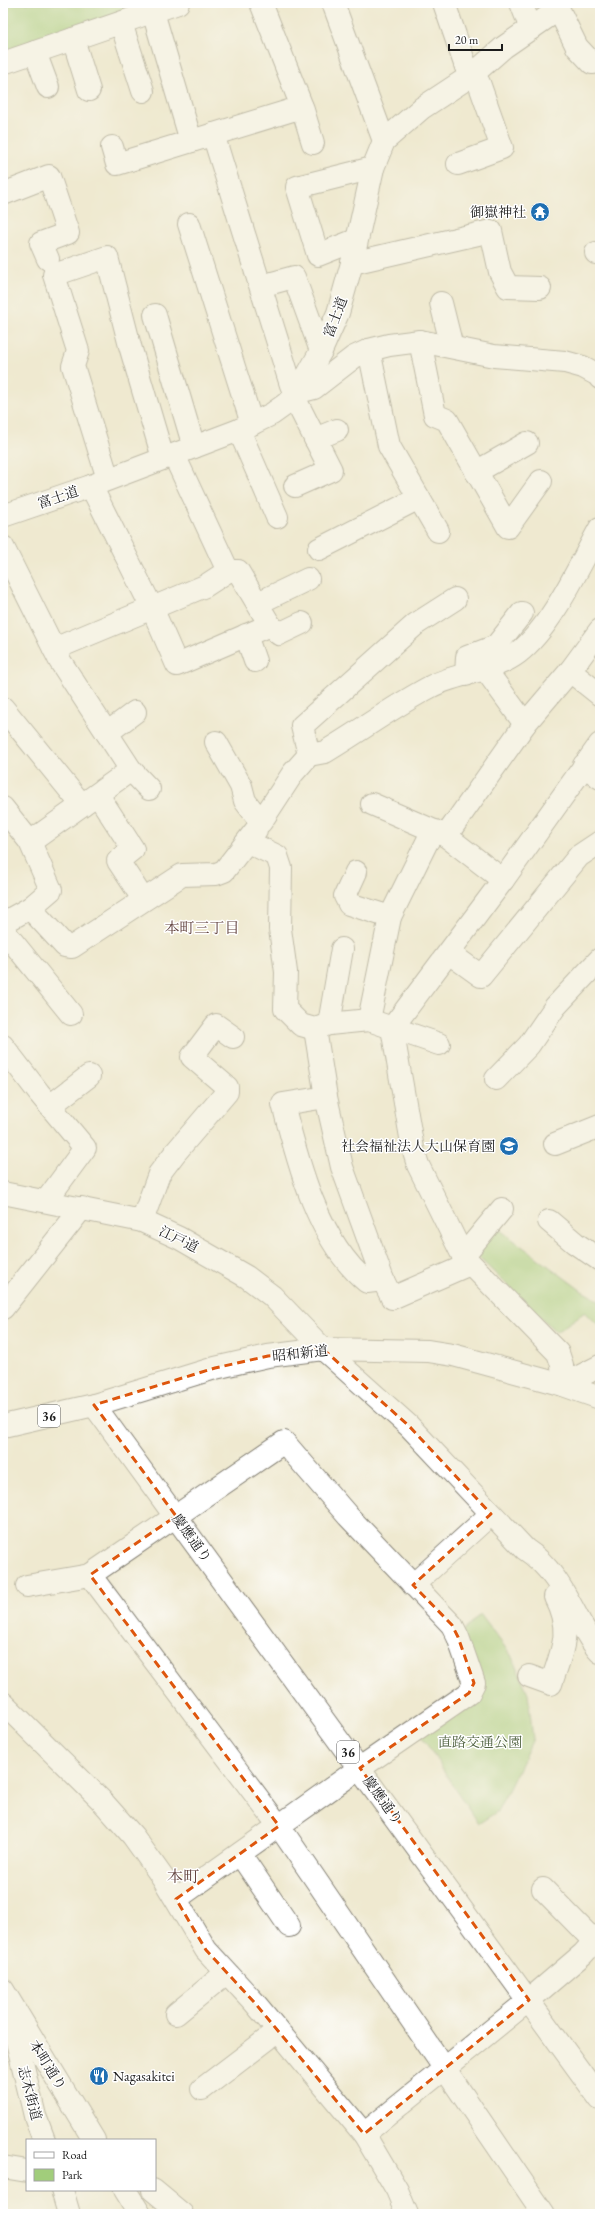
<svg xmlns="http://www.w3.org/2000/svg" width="603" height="2217" font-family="'EB Garamond','Noto Serif JP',serif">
<rect width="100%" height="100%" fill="#fff"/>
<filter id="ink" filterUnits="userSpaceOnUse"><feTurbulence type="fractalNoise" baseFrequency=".025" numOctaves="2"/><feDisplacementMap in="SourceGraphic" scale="8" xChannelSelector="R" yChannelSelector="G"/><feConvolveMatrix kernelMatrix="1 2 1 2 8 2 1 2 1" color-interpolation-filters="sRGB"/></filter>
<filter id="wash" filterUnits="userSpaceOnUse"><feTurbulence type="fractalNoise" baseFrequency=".012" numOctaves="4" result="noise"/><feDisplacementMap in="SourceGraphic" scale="16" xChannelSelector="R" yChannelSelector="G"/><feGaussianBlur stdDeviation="0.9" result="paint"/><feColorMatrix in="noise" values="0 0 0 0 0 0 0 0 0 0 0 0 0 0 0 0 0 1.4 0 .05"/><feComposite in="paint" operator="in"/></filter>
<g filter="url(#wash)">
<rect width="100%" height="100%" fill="#efe9d0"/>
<!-- green -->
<g fill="#a1cd7b" stroke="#5e744c">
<path d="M13,3H140L139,11L3,54V5Z"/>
<path d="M496,1227L582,1291L600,1301V1327L585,1312L556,1332L476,1255Z"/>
<path d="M480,1614L511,1655L528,1693L533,1739L498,1811L478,1824L417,1729L469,1693L458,1637Z"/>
</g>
</g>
<g filter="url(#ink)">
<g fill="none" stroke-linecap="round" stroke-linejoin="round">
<defs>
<g id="minor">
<path d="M333,3L384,141"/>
<path d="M444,3L466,67L479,83L502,148L458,164"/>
<path d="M521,3L531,29"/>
<path d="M557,6L577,47L592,63L600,62"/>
<path d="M153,12L191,141"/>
<path d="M121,23L143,91"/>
<path d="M73,39L89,90"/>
<path d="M35,52L48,87"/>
<path d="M3,63L178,3"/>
<path d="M302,107L313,143"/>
<path d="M213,134L291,385L298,392L314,388L354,357L369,350L389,345L420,341L494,356L565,362L583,367L598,375L600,378"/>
<path d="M112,147L117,164L302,107L261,3"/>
<path d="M3,194L49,176L68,233L41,243L48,259"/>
<path d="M189,224L252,424"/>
<path d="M356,240L318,255L297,187L373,168"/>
<path d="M596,253H600"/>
<path d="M352,263L491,231L500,272L508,287L540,288"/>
<path d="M261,286L294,277L321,351"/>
<path d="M441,303L452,347"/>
<path d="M155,315L194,447"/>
<path d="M420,341L435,415L447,420L508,527L541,481"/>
<path d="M369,350L389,446L438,531"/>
<path d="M294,397L331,470L295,486"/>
<path d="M239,430L277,517"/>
<path d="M315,439L337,430"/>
<path d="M476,472L527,443"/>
<path d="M108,479L73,366L78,351L54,275L107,257L130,346L163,458"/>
<path d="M91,486L152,608L177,665L270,625L238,571H228L174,455"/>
<path d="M3,516L91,486L239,430L272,414L286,404L298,392L321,351L338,313L352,263L373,168L384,141L422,108L472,75L504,47L549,16L558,3"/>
<path d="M3,547L60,661L131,770L30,842"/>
<path d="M319,549L419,498"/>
<path d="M258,603L308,579"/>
<path d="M270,625L279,634L302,623"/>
<path d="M246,635L255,661"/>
<path d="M54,649L205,586L228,571"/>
<path d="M485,669L525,724"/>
<path d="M570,671L600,695"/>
<path d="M466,675L467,657L496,646L522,613"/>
<path d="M3,708L82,805"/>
<path d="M107,733L135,712"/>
<path d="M216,742L241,786L245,801L261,822L293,773L309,755L325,752C360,731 394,706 430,687C456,673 493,672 518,653C552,627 579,566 600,528"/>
<path d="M600,744L503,880L392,1028L413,1149L418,1165L463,1256L558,1353L562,1365L563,1385L600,1366"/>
<path d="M309,755L302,726L416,624L455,599"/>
<path d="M584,765L600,778"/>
<path d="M131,770L149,789"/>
<path d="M98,795L133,849L118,861L143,899"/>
<path d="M372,804L446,836L503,880"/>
<path d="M3,808L30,842L51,890L30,908L3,923"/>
<path d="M446,836L525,724L570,671L600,630"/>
<path d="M248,842L277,856L281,868L280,929L286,972L285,1009L301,1025L315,1029L329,1024L369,1020L439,1044"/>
<path d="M356,872L345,896L349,904L390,917"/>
<path d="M30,908L65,946L72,947L182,875L216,874L224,871L256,830"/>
<path d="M3,930L71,1014"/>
<path d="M449,953L481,976L579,856L600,842"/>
<path d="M369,1020L390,917L427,842L435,831"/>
<path d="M329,1024L342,949"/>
<path d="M315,1029L326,1097L342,1167L383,1280L392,1298L470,1264"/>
<path d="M3,1046L39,1093L85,1148L46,1201"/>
<path d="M496,1079L529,1045L555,1007L600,959"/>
<path d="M326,1097L283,1104C298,1163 318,1242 367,1282L383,1280"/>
<path d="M50,1106L89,1076"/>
<path d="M555,1144L600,1126"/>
<path d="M3,1193L142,1221L179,1238L247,1277L272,1296L323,1349L409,1426L525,1549C553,1567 566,1596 581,1624C587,1633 592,1644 600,1652"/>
<path d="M142,1221L159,1174L175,1153L227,1092V1087L192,1057L216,1025L233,1037"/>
<path d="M549,1221L575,1243L600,1260"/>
<path d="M463,1256L502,1209"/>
<path d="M3,1308L82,1208"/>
<path d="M90,1575L279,1826L544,2214"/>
<path d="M413,1585L491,1514"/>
<path d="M27,1586L90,1575L284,1442L348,1516L452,1625L458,1637L474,1683L469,1693L360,1768L176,1899"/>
<path d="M529,1676L551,1684C562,1650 573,1632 555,1597"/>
<path d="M3,1703L101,1800L133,1836L163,1878L206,1950L254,2002L364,2134L529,2000L583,1954L600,1935"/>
<path d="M240,1854L289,1926"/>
<path d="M543,1889L595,1942"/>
<path d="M7,2000L35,2116L44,2140"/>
<path d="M176,2014L226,1973"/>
<path d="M202,2089L278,2031"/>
<path d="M364,2134L397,2190L407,2214"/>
<path d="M3,2167L27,2171"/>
<path d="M62,2190L69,2214"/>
<path d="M153,2190L182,2214"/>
</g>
<g id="major">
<path d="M94,1405L600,2099"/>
<path d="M3,1426L94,1405L215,1368L268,1356L323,1349L428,1351L453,1355L563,1385L600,1398"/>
<path d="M3,1990L94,2140"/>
<path d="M125,2190L140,2214"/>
</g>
</defs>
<!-- minor casing -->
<use href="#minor" stroke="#868276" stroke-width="24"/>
<!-- major casing -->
<use href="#major" stroke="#868276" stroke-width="24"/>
<!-- minor -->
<use href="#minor" stroke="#fff" stroke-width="22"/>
<!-- major -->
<use href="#major" stroke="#fff" stroke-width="22"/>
</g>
</g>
<!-- marked area -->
<path d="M0 0H603V2217H0ZM323,1349L409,1426L491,1514L413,1585L452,1625L458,1637L474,1683L469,1693L360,1768L529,2000L364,2134L254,2002L206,1950L176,1899L279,1826L90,1575L176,1516L94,1405L215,1368L268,1356Z" fill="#efe9d0" fill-opacity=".55" fill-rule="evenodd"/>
<path fill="none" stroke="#de560d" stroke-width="3" stroke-dasharray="8 5" stroke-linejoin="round" d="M323,1349L409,1426L491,1514L413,1585L452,1625L458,1637L474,1683L469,1693L360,1768L529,2000L364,2134L254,2002L206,1950L176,1899L279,1826L90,1575L176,1516L94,1405L215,1368L268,1356Z"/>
<!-- icons -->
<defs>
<symbol id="temple-disc" viewBox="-11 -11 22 22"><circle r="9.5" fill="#1f6fb2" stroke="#fff"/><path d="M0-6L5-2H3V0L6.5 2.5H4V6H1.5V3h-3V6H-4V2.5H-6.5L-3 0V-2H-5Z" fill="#fff"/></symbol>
<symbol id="school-disc" viewBox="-11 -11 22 22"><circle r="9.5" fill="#1f6fb2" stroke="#fff"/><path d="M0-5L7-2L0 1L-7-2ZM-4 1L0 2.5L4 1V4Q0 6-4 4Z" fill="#fff"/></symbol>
<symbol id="restaurant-disc" viewBox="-11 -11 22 22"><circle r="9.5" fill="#1f6fb2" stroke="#fff"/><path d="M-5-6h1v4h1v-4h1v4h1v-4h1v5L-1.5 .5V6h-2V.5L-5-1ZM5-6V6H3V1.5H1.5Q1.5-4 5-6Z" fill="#fff"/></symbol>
</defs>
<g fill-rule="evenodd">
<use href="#temple-disc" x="529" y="201" width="22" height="22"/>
<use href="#school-disc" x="498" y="1135" width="22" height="22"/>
<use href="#restaurant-disc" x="88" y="2065" width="22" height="22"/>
</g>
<g text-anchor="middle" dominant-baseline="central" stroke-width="3" stroke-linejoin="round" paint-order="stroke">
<!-- shield labels -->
<g fill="#fff" stroke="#606060" stroke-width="1">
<rect x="38" y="1405" width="22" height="22" rx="3"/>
<rect x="337" y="1741" width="22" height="22" rx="3"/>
</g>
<g font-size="13" font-weight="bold" fill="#1c1c1c">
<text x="49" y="1416">36</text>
<text x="348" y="1752">36</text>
</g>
<!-- poi labels -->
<g font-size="14" fill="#1c1c1c" stroke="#fff" text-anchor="end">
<text x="526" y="212">御嶽神社</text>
<text x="495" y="1146">社会福祉法人大山保育園</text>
<text x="113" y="2076" text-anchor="start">Nagasakitei</text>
</g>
<!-- street labels -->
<g font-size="14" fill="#1c1c1c" stroke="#fff">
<text transform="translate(335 317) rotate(-69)">富士道</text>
<text transform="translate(58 497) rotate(-19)">富士道</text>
<text transform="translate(179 1239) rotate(26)">江戸道</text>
<text transform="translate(300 1353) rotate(-6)">昭和新道</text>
<text transform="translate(192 1538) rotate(54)">慶應通り</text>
<text transform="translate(383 1800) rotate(54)">慶應通り</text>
<text transform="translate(48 2065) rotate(58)">本町通り</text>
<text transform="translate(30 2093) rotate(75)">志木街道</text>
</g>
<!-- park labels -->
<g font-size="14" fill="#516342" stroke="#fff">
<text x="480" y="1742">直路交通公園</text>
</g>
<!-- neighbourhood labels -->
<g font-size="15" fill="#634440" stroke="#fff">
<text x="202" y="927">本町三丁目</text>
</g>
<!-- quarter labels -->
<g font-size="16" fill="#634440" stroke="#fff">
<text x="183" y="1876">本町</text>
</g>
</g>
<!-- margin -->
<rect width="603" height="2217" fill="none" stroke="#fff" stroke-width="16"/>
<!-- legend -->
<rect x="26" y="2139" width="130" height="52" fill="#ffffff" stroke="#a4a4a4"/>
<rect x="34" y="2152" width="20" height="6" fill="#ffffff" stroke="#a4a4a4"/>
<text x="62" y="2159" font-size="12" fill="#1c1c1c">Road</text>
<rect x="34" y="2169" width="20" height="12" fill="#a1cd7b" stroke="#a4a4a4"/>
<text x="62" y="2179" font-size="12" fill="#1c1c1c">Park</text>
<!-- scale -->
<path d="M449 44v6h53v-6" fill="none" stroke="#1c1c1c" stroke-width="2"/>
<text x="455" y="44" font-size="12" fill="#1c1c1c" stroke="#ffffff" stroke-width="3" paint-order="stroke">20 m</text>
</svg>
